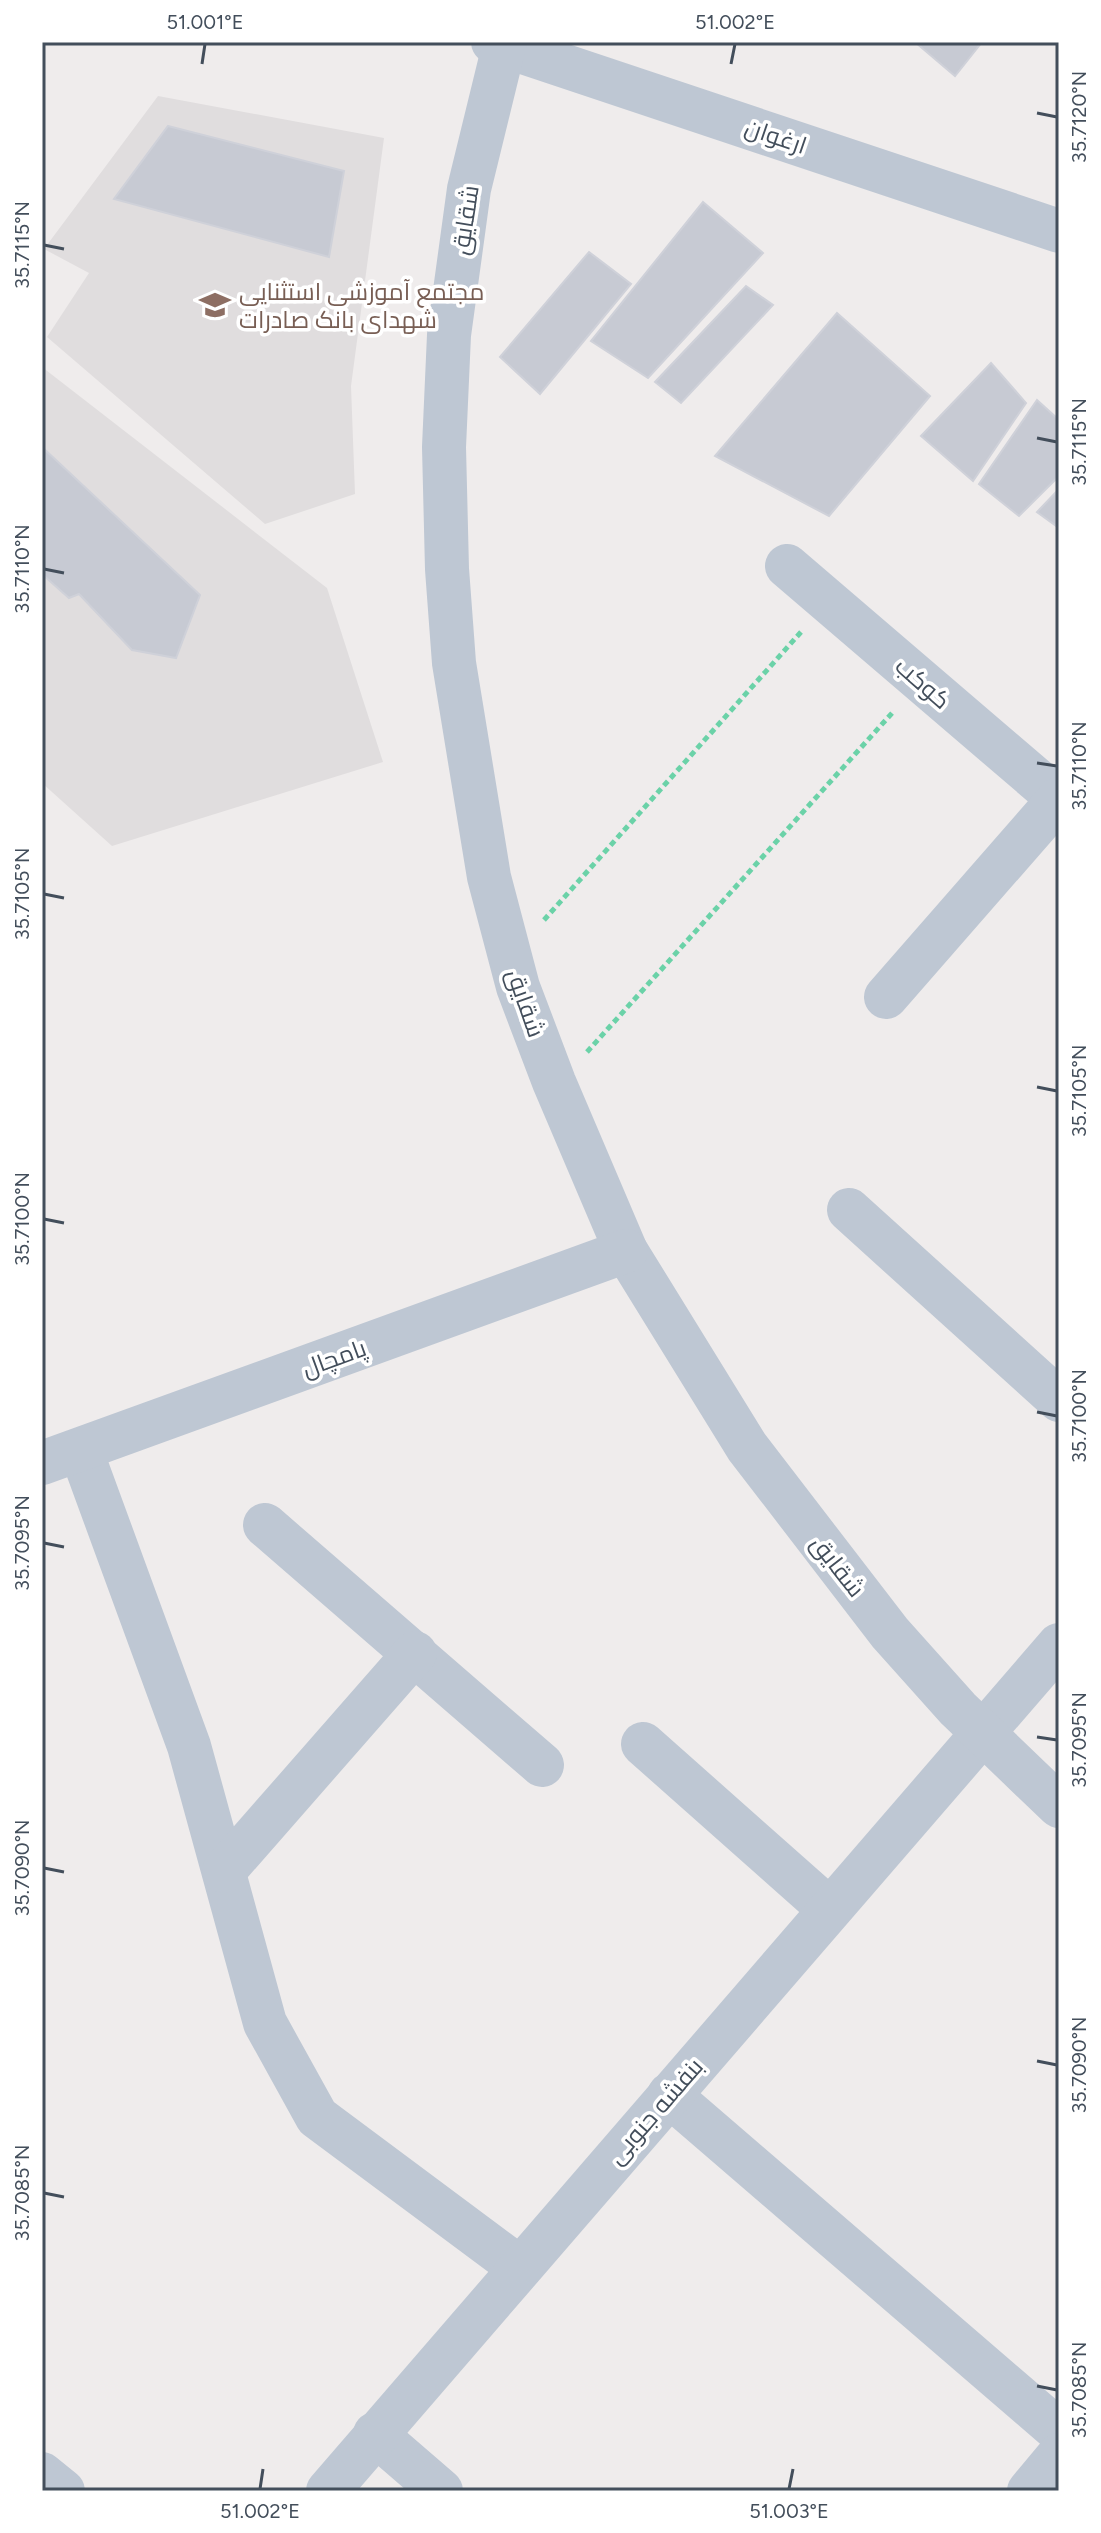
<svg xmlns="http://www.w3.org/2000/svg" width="1101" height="2533" font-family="Figtree,Cairo,sans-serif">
<rect width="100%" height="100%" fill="#efecec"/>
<!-- education -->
<g fill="#e0ddde">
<path d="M158,96L384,138L351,386L355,494L265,524L47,337L89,273L44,249Z"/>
<path d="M42,367L327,588L383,762L112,846L42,783Z"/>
</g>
<!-- building -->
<g fill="#c7cad3" stroke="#cfd1d9" stroke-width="2">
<path d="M915,42H982L955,76Z"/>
<path d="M168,126L344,171L329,257L114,199Z"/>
<path d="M703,202L763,253L648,378L591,341Z"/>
<path d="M589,252L631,284L540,394L500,357Z"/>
<path d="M746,286L773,305L681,403L655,382Z"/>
<path d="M837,313L930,396L829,516L715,456Z"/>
<path d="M991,363L1026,403L973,481L921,436Z"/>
<path d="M1037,400L1059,420V476L1019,516L979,484Z"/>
<path d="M42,447L200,595L176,658L132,650L79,594L69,598L42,574Z"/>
<path d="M1059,489V528L1037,512Z"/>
</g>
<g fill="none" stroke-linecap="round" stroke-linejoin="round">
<!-- path -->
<g stroke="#6bd2a8" stroke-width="5" stroke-dasharray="6 4" stroke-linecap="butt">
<path d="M544,920L801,632"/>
<path d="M587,1052L893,712"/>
</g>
<!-- minor -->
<g stroke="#bec7d3" stroke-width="44">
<path d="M787,566L1059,799"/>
<path d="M886,997L1059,799"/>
<path d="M849,1210L1059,1400"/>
<path d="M81,1451L189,1746L265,2023L317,2117L520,2268"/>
<path d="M265,1525L542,1765"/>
<path d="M643,1744L829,1909"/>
<path d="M224,1871L415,1653"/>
<path d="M669,2095L1059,2431"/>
<path d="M375,2434L441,2491"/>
<path d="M42,2474L63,2491"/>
<path d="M328,2491L1059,1645"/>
<path d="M1029,2491L1059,2455"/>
</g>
<!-- tertiary -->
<g stroke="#bec7d3" stroke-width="44">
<path d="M493,42L1059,231"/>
<path d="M505,42L469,189L449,335L444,447L447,569L454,663L489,877L518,987L554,1082L626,1251L747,1447L890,1633L958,1709L1059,1806"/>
<path d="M42,1463L626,1251"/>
</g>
</g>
<!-- ticks -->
<path fill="none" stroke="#434e5b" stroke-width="3" d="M202,64L205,44M731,64L735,44M1037,113L1057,117M44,245L64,249M1037,438L1057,442M44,569L64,573M1037,763L1057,766M44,894L64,898M1037,1087L1057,1091M44,1219L64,1223M1037,1412L1057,1416M44,1543L64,1547M1037,1737L1057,1740M44,1868L64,1872M1037,2061L1057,2065M44,2193L64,2197M1037,2386L1057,2390M260,2489L263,2469M789,2489L793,2469"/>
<!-- icons -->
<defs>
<symbol id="school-bare" viewBox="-9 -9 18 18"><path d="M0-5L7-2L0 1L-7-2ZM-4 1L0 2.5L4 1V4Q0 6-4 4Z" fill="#8d6e63" stroke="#fff" stroke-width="2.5" paint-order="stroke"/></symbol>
</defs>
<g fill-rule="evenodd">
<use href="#school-bare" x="193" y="283" width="44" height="44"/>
</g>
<g text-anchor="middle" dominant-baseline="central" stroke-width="7" stroke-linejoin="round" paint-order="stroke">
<!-- street labels -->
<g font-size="24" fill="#434e5b" stroke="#fff">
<text transform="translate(776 136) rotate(19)">ارغوان</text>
<text transform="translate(465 220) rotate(-81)">شقایق</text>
<text transform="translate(923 683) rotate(41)">کوکب</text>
<text transform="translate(526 1003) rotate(71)">شقایق</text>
<text transform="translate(334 1358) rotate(-20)">پامچال</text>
<text transform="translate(838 1566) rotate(52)">شقایق</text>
<text transform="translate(655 2111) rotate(-49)">بنفشه جنوبی</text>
</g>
<!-- education labels -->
<g font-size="24" fill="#785e54" stroke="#fff" text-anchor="start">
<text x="239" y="291">مجتمع آموزشی استثنایی<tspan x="239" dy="28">شهدای بانک صادرات</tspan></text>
</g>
</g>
<!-- border -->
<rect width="1101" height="2533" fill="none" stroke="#ffffff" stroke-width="88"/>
<rect x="44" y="44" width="1013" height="2445" fill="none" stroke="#434e5b" stroke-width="3"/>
<g font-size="20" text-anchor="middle" fill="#434e5b">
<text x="205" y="29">51.001°E</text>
<text x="735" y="29">51.002°E</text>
<text transform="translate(1079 117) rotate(-90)" y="7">35.7120°N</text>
<text transform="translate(22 245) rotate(-90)" y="7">35.7115°N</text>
<text transform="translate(1079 442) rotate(-90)" y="7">35.7115°N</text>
<text transform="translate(22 569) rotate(-90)" y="7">35.7110°N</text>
<text transform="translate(1079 766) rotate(-90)" y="7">35.7110°N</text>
<text transform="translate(22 894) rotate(-90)" y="7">35.7105°N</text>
<text transform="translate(1079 1091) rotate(-90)" y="7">35.7105°N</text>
<text transform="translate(22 1219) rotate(-90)" y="7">35.7100°N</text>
<text transform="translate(1079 1416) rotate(-90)" y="7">35.7100°N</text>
<text transform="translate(22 1543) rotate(-90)" y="7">35.7095°N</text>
<text transform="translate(1079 1740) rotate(-90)" y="7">35.7095°N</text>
<text transform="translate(22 1868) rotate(-90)" y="7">35.7090°N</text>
<text transform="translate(1079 2065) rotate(-90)" y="7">35.7090°N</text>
<text transform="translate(22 2193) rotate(-90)" y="7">35.7085°N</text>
<text transform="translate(1079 2390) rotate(-90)" y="7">35.7085°N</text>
<text x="260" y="2518">51.002°E</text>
<text x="789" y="2518">51.003°E</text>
</g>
</svg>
